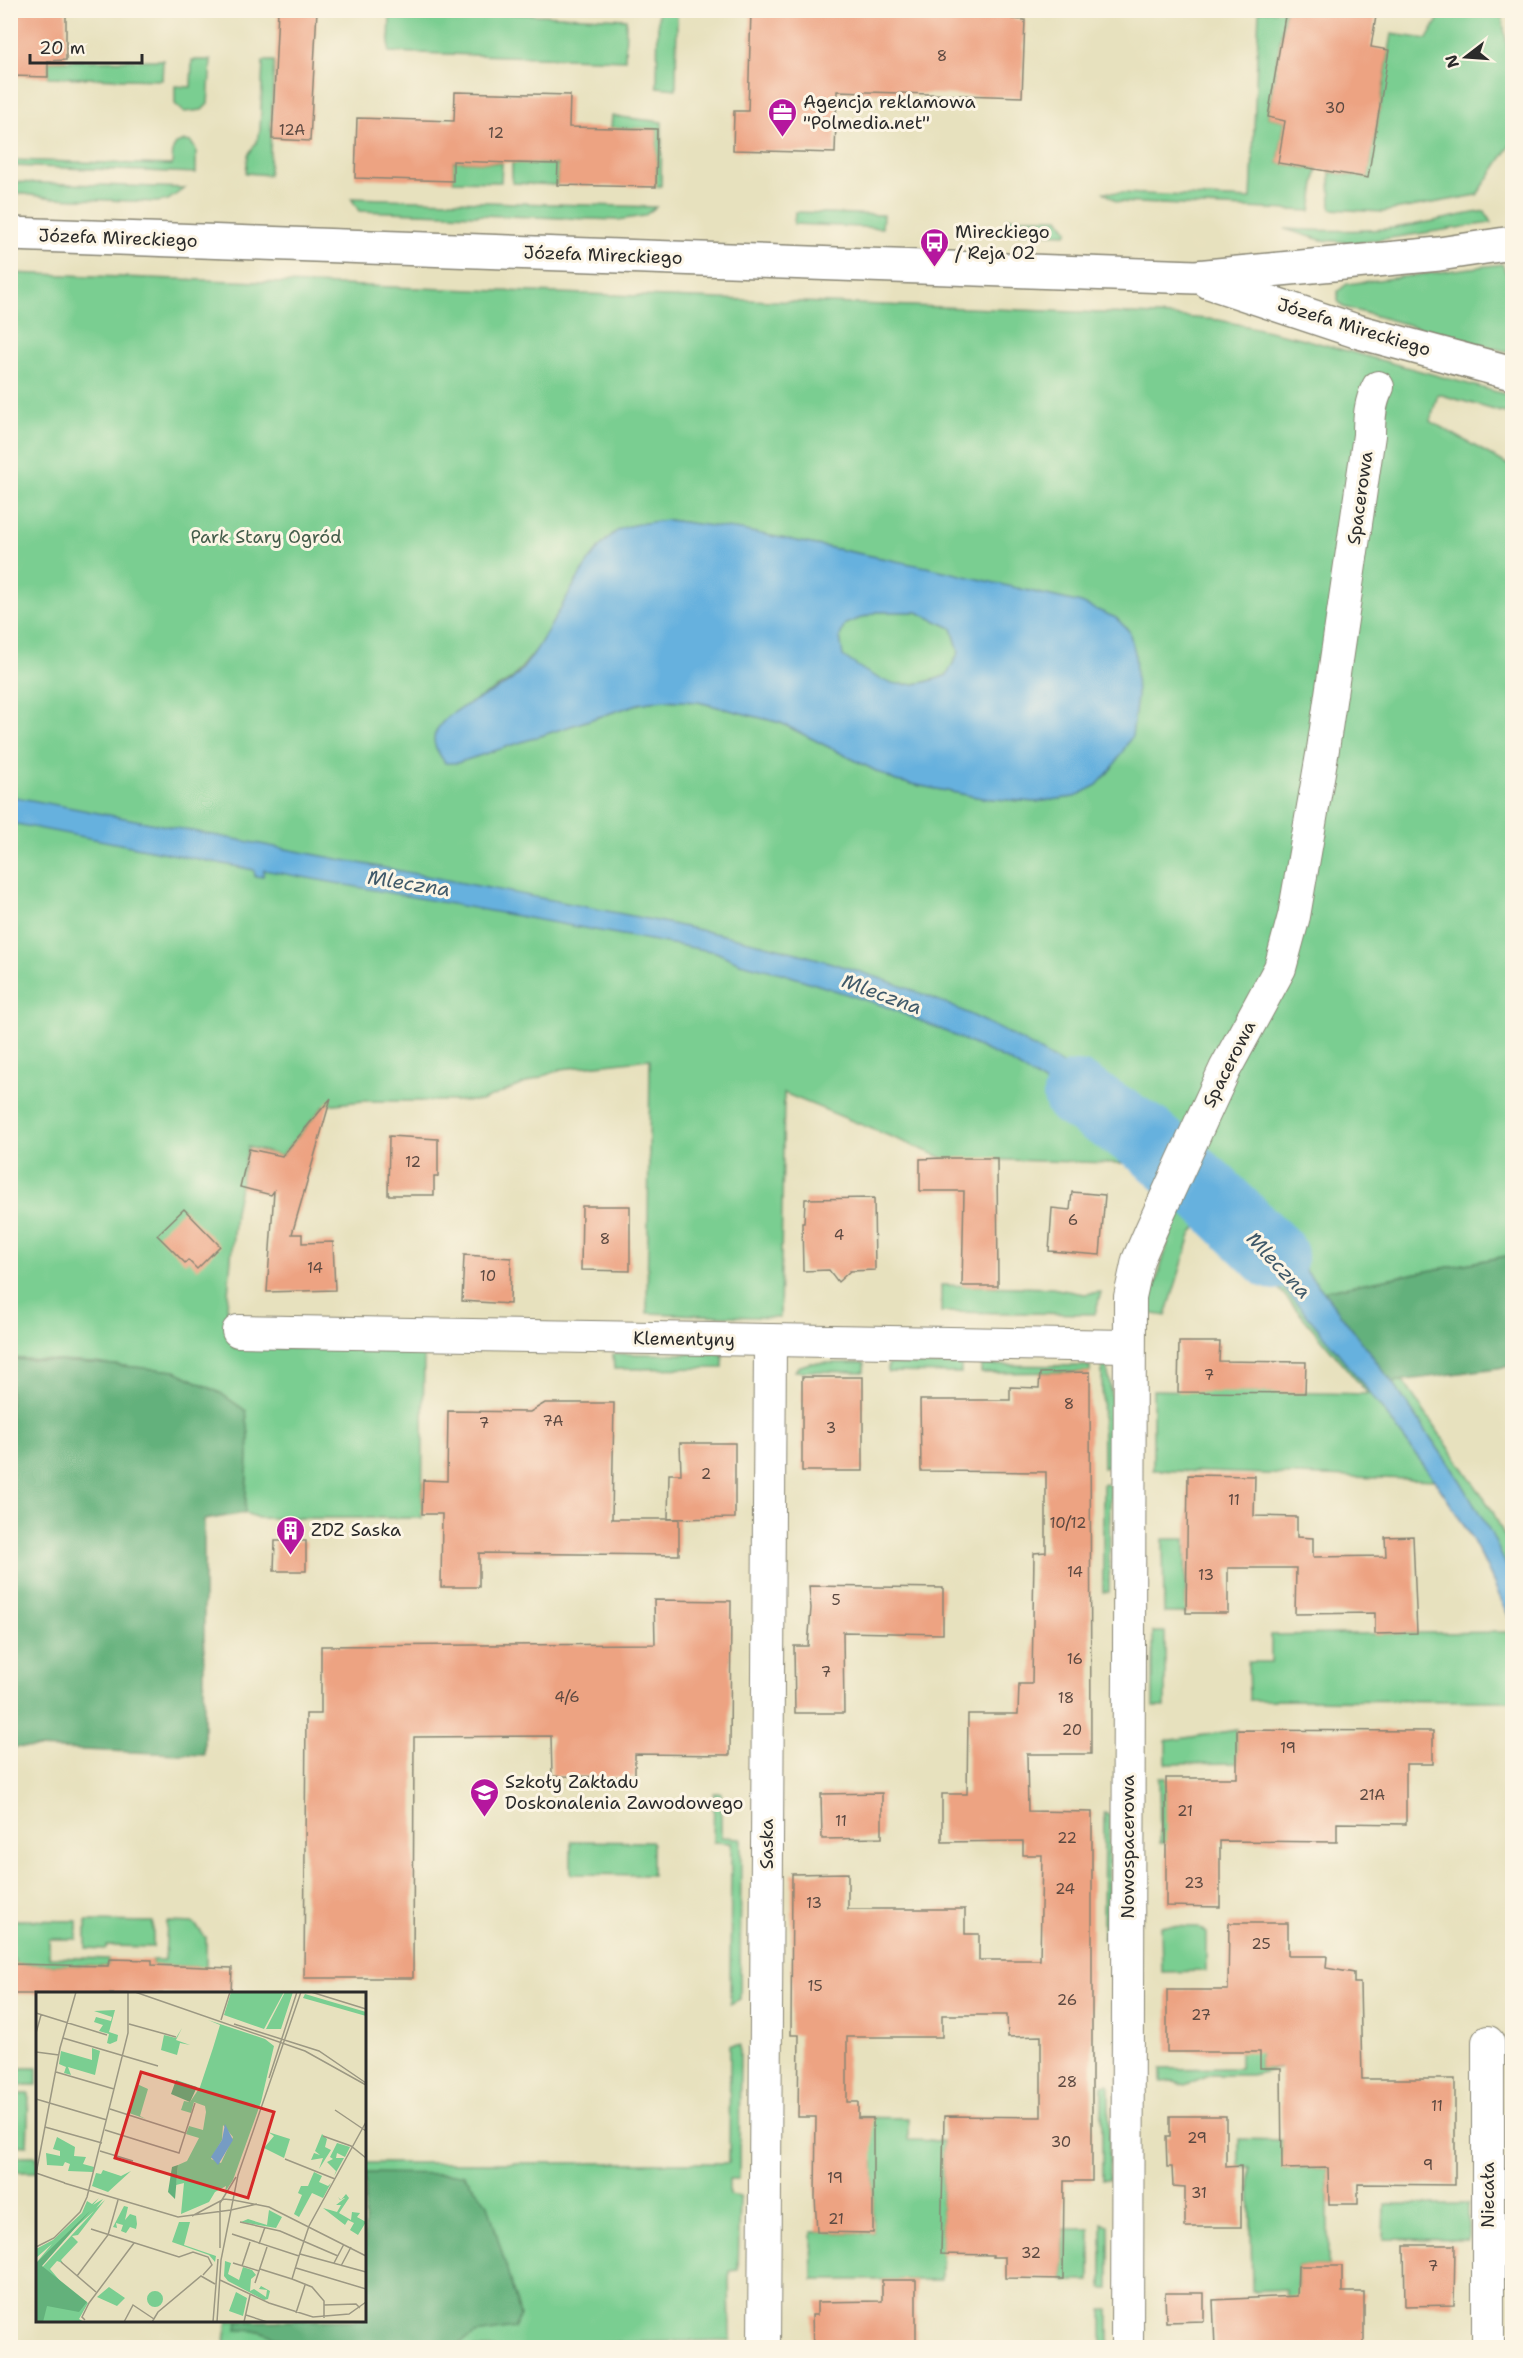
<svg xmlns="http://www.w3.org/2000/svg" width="1523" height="2358" font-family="'Shantell Sans',sans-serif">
<rect width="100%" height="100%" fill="#fcf5e5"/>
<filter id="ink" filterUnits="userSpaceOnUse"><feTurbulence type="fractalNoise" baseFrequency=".0167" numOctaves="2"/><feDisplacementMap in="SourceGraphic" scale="12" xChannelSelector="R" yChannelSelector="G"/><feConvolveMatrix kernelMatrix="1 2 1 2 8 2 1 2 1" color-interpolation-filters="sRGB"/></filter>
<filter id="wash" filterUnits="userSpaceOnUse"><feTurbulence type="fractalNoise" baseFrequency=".008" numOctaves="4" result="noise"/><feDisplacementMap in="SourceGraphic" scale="24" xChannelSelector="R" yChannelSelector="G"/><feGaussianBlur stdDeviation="1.35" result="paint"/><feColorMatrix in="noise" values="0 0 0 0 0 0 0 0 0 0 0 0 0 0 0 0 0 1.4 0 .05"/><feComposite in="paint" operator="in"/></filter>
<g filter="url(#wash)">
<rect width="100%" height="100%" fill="#e7e1be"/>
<!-- green -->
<g fill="#7ace91" stroke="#527c5e" stroke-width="1.5" fill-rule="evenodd">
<path d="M390,11H451L626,19L625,60L389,52Z"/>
<path d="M658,11H677L676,89L657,87Z"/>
<path d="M1259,11H1285L1268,117L1285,121L1278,163L1317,170L1311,211L1117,202L1104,192L1251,199Z"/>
<path d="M1443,11H1501L1512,74V143L1477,195L1383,212L1331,209L1330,172L1368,178L1392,34L1427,39Z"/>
<path d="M163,60L162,80L48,77V61Z"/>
<path d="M192,60H211L208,104L202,110L184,112L175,104V86L191,87Z"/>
<path d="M263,61H274L269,175L246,173L248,155L256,143L260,131Z"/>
<path d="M612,116L662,122L661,186L656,187L657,129L611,128Z"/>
<path d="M185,141L191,142L196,150V173L11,166V160L172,165L173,149L176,144Z"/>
<path d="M453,161L502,163L501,182L453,181Z"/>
<path d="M512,163L558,164L557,185L512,183Z"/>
<path d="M11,182L185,188L168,200L157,202L53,198L11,192Z"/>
<path d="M351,198L656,207L644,216L618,220L359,211Z"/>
<path d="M1485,211L1491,223L1357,243L1321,240L1285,229C1322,231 1357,232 1393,228C1424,224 1455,216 1485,211Z"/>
<path d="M795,212L883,215L882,228L794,224Z"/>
<path d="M1006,218H1059L1068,231L1066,234L1006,232Z"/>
<path d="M1502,264L1512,286V353L1343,307L1338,301V291L1347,284Z"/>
<path d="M10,273L1158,315L1219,320L1300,338L1512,396V415L1438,394L1430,421L1512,467V1255L1323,1291L1270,1229L1215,1177L1148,1164L943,1158L784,1093L780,1318L647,1313L650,1059L561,1069L481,1101H364L325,1105L281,1156L248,1147L235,1211L227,1307L236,1323L234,1348L424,1349L422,1518H258L245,1513L249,1436L246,1411L220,1393L175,1371L93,1363L11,1358ZM668,520C781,536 893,559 1004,586L1113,767L1097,785L1074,797L1035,802L982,798L896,781L781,723L698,702L662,700L638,704L457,763L464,707L512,679L537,649L589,562L622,529Z"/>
<path d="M877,612H917L952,628L959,652L947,675C899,694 882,684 842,656L840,636L845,624Z"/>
<path d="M1188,1197L1198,1205L1202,1201L1255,1254L1294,1299L1372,1395L1435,1480L1153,1470V1390L1368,1394L1258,1264L1206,1213L1191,1235L1166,1316L1147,1313L1170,1236Z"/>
<path d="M941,1285L1052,1288L1084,1294L1101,1292L1095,1314L941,1312Z"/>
<path d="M613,1354H723V1368L614,1369Z"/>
<path d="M1102,1358C1116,1377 1110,1441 1110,1466L1103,1468Z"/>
<path d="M810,1363H864V1372L795,1371L798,1367Z"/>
<path d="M888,1364L961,1365V1373L888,1372Z"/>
<path d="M981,1365L1090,1366V1372L981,1373Z"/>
<path d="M1403,1381L1492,1510L1512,1552V1578L1489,1531L1461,1482L1392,1382Z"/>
<path d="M1103,1484L1110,1485L1109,1592H1103Z"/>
<path d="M1163,1539H1185L1186,1613H1164Z"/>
<rect x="1153" y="1632" width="12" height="75"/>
<path d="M1512,1632V1701L1249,1700L1248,1662H1271V1635Z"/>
<path d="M1237,1730V1763L1166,1764V1741Z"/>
<path d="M1159,1778H1166L1167,1843H1160Z"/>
<path d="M714,1793H721V1837L741,1838L740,1999L730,2004L731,1843L713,1842Z"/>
<path d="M1104,1812L1109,1814L1108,1938L1103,1940Z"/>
<path d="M571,1841L652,1842V1875L571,1874Z"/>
<path d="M11,1920L77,1921V1939H49V1957L109,1959L108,1966L15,1964V1959L11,1958Z"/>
<path d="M86,1921L153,1922V1947L107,1946L106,1949L86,1948Z"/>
<path d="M167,1922L194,1923L206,1938V1993H197V1967L152,1965V1960H165Z"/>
<path d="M1161,1926L1199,1927L1206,1933V1971L1162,1972Z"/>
<path d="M1240,1996L1260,2046V2068H1281L1251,2075H1209L1185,2085L1175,2081L1161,2082V2069L1240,2068Z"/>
<path d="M730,2045H740L739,2179H729V2195L740,2197L738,2270L729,2271L730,2340L579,2344L543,2348H224L228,2321L364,2320L365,2163H729Z"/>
<path d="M10,2068H37V2085H11Z"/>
<path d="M1109,2084V2180L1102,2179V2085Z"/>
<path d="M12,2094H29L27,2146L11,2145Z"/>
<path d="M845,2117L908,2118V2140L943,2141L941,2280H813L812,2232L873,2233V2162Z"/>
<path d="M1239,2139L1282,2140L1283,2169L1328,2168V2266H1298L1297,2288L1328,2289L1287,2308L1285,2289L1252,2291L1250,2168L1239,2167Z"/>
<rect x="11" y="2156" width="26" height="16"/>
<path d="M1385,2204H1468V2240L1384,2239Z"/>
<path d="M1102,2223L1109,2226V2289H1102Z"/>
<path d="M1064,2229H1090V2281H1067L1063,2279Z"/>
<rect x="1102" y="2310" width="7" height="37"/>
</g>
<!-- forest -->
<g fill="#63b17b" stroke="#476e53" stroke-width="1.5">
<path d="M1512,1255V1366L1392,1382L1323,1291Z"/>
<path d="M10,1359L93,1363L175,1371L220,1393L246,1411L249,1436L245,1513L204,1520V1755L11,1747Z"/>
<path d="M365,2173L463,2174L488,2204L520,2315L514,2328L476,2334L455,2346L413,2348L287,2342L260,2331L237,2330L238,2321L364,2320Z"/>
</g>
<!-- water -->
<g fill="#66b1de" stroke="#486e84" stroke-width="1.5" fill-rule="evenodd">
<path d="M668,520L741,530L931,568L1081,603L1116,618L1129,631L1135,652L1137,697L1132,736L1113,767L1097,785L1074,797L1035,802L982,798L896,781L781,723L698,702L662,700L638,704L457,763H445C440,755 431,744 435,734C444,708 493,696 513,679C550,645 583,545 623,528C637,523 654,522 668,520ZM877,612H917L952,628L959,652L947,675C900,694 882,684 843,656L840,636L845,624Z"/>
<path d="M10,796C182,829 353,862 525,895C672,924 827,949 965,1012C1035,1044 1100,1087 1164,1130L1151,1157L1083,1107L1009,1061L940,1029L884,1006L781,973L740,963L716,952L264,870L263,876L255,877L254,870L11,823Z"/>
<path d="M1215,1177L1270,1229L1323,1291L1392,1382L1461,1482L1490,1531L1512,1578V1624C1498,1594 1486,1562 1469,1534C1447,1496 1420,1460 1394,1425C1335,1346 1272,1271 1202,1201Z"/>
</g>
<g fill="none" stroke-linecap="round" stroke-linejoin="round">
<!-- river -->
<path stroke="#66b1de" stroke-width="68" d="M1077,1095L1147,1139L1207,1191L1274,1256"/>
</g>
<g id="blocks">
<!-- building -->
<g fill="#eda382">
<path d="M10,10H66V60L48,61V77L10,76Z"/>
<path d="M278,10H317L310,141L272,139Z"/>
<path d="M751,10H1013L1012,19L1025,20L1022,97L837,91L835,153L733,150L734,111H748Z"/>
<path d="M1286,10H1377L1371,47L1389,50L1368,178L1278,163L1285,121L1268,117Z"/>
<path d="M455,92L570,95L569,127L657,129L656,187L557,185L558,164L512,163L453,161V181L355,178L357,118L454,121Z"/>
<path d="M331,1098L292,1234H302V1243L333,1242L335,1290L267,1292L274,1191L271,1195L240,1187L249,1149L282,1156Z"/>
<path d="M389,1136L438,1139V1177H434V1195H388Z"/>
<path d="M943,1158H997L998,1286H962L964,1191H920V1159Z"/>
<path d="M1072,1192L1105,1195L1100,1255L1049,1251L1052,1208L1070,1210Z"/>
<path d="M874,1198L875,1270L850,1271L838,1282L829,1270L803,1271L802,1223H804L805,1199Z"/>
<path d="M582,1206H630V1271L581,1270Z"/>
<path d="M184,1209L220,1246L197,1269L188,1260L185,1263L157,1235Z"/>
<path d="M464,1255L511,1258L510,1304L462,1301Z"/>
<path d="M1179,1342H1220L1219,1361L1306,1362L1305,1393L1178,1392Z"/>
<path d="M1090,1372L1091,1754H1027L1028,1811L1092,1812V2181H1064L1063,2279L1005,2278V2257H993V2255L941,2254L944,2116L1041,2117V2036L1008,2037L1007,2015H942V2037H847V2102H858V2118H873V2233L817,2232L815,2197L816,2117H798L799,2035H791L792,1874L848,1873V1909H965V1934H979V1960H1040L1042,1855H1023V1841L942,1842V1794H967L968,1714H1018L1019,1684H1032L1034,1553L1046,1552V1472L921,1471L920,1400H1010V1387L1039,1388L1040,1373Z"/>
<rect x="802" y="1377" width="61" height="94"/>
<path d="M545,1403H614L612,1519H679V1555L479,1553V1587H441L442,1514H422L423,1480L447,1481L448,1411L530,1412Z"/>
<path d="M680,1443H735V1518L668,1519L669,1474H681Z"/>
<path d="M1188,1475L1255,1476L1254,1516L1297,1517V1537L1313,1538V1557L1386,1556L1385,1537L1413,1536L1417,1633L1375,1634V1613L1295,1614L1296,1568H1228V1613H1186Z"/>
<path d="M275,1541H306V1571H274Z"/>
<path d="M809,1586L943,1588V1634L843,1632L844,1713H795L794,1646H808L811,1608Z"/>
<path d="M654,1600L731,1601L730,1755L635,1754V1777L552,1776L551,1736L414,1737L413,1978H304L306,1714H321V1646L655,1644Z"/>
<path d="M1237,1730L1433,1731V1764H1406V1824L1337,1823V1842L1220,1841V1907L1166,1906V1778H1237Z"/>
<path d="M882,1793V1838L822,1839L821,1794Z"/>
<path d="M1229,1923H1288V1956H1327L1326,1968L1354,1973V1983H1360L1362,2079H1455V2185L1358,2184V2204H1329L1328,2168L1282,2169L1281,2068H1260V2052H1167V1990H1228Z"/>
<path d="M109,1959L152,1960V1965L232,1968L231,1994H10V1964L108,1966Z"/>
<path d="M1170,2116H1226V2167L1241,2166V2227H1185V2187L1173,2186L1172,2167H1167L1166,2137H1170Z"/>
<path d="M1404,2245H1455L1454,2305L1405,2306Z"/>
<path d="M1298,2266H1342V2292H1364V2348H1215L1213,2300L1297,2296Z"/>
<path d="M882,2280H916V2348H813L812,2315H817V2302L882,2301Z"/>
<path d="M1165,2293H1204V2321L1166,2322Z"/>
</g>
</g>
</g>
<g filter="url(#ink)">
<use href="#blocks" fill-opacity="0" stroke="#898674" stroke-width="1.5"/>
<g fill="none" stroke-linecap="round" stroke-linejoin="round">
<defs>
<g id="street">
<path d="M238,1331L1129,1346"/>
<path d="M1488,2042V2348"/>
<path d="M764,2348L770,1340"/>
<path d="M1127,2348L1130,1297L1138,1260L1151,1230L1225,1069L1280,968L1294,916L1323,749L1369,435C1369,418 1370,402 1378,387"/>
</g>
<g id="secondary">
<path d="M10,234L1196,277L1439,254L1512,243"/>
<path d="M1209,282L1356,331L1512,373"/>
</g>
</defs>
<!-- street casing -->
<use href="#street" stroke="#898674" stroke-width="34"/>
<!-- secondary casing -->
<use href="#secondary" stroke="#898674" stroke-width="36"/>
<!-- street -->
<use href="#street" stroke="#fff" stroke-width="32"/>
<!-- secondary -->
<use href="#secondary" stroke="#fff" stroke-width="33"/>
</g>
</g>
<!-- icons -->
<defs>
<symbol id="office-pin" viewBox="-11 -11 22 30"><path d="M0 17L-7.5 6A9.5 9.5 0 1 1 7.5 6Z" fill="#b5179e" stroke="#fcf5e5"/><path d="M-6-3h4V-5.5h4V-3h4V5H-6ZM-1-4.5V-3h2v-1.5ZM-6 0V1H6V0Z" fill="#fff"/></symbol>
<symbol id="bus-pin" viewBox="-11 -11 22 30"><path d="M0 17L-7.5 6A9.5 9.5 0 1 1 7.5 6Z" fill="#b5179e" stroke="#fcf5e5"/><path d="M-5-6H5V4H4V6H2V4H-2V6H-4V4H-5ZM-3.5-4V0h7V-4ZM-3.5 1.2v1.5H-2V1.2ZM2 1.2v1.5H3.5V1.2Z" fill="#fff"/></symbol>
<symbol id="building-pin" viewBox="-11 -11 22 30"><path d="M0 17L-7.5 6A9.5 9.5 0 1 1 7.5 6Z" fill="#b5179e" stroke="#fcf5e5"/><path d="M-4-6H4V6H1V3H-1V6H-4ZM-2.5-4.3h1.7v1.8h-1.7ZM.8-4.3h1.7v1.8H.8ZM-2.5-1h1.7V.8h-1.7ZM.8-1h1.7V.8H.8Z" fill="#fff"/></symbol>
<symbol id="school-pin" viewBox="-11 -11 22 30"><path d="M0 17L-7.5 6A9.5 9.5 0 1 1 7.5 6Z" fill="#b5179e" stroke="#fcf5e5"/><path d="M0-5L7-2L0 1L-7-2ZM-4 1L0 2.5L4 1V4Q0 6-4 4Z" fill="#fff"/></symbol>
</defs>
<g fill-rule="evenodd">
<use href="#office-pin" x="766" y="96" width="33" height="45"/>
<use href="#bus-pin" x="918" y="226" width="33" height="45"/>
<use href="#building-pin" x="274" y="1514" width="33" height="45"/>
<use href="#school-pin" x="468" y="1776" width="33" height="45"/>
</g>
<g text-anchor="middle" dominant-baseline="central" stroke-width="6" stroke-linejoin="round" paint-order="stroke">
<!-- number labels -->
<g font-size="15" fill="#5c4941">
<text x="942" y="56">8</text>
<text x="1335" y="108">30</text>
<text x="292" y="130">12A</text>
<text x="496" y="133">12</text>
<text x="413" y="1162">12</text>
<text x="1073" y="1220">6</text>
<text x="839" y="1235">4</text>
<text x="605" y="1239">8</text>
<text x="315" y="1268">14</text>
<text x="488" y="1276">10</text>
<text x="1209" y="1375">7</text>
<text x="1069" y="1404">8</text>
<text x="553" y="1421">7A</text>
<text x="484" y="1423">7</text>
<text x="831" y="1428">3</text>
<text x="706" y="1474">2</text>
<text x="1234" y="1500">11</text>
<text x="1068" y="1523">10/12</text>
<text x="1075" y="1572">14</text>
<text x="1206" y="1575">13</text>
<text x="836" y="1600">5</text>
<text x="1075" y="1659">16</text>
<text x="826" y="1672">7</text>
<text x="567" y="1697">4/6</text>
<text x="1066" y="1698">18</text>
<text x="1072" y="1730">20</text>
<text x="1288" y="1748">19</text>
<text x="1372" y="1795">21A</text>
<text x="1185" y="1811">21</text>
<text x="841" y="1821">11</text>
<text x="1067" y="1838">22</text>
<text x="1194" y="1883">23</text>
<text x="1065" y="1889">24</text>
<text x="814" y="1903">13</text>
<text x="1261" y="1944">25</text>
<text x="815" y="1986">15</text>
<text x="1067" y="2000">26</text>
<text x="1201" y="2015">27</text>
<text x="1067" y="2082">28</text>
<text x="1437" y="2106">11</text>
<text x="1197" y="2138">29</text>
<text x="1061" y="2142">30</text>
<text x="1428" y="2165">9</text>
<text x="835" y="2178">19</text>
<text x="1199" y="2193">31</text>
<text x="836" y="2219">21</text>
<text x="1031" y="2253">32</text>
<text x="1433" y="2266">7</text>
</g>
<!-- poi labels -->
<g font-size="18" fill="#2b2b2b" stroke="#fcf5e5" text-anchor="start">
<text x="803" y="102">Agencja reklamowa<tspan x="803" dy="21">"Polmedia.net"</tspan></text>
<text x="955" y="232">Mireckiego<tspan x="955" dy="21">/ Reja 02</tspan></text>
<text x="311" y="1530">ZDZ Saska</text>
<text x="505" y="1782">Szkoły Zakładu<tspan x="505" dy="21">Doskonalenia Zawodowego</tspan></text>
</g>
<!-- street labels -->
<g font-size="18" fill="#2b2b2b" stroke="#fcf5e5">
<text transform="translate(118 238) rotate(2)">Józefa Mireckiego</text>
<text transform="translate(603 255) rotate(2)">Józefa Mireckiego</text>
<text transform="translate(1354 327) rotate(17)">Józefa Mireckiego</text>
<text transform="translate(1360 498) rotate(-82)">Spacerowa</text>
<text transform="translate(1229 1064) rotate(-63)">Spacerowa</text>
<text transform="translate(684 1339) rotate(1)">Klementyny</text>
<text transform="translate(767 1844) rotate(-90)">Saska</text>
<text transform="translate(1128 1847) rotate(-90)">Nowospacerowa</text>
<text transform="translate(1488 2195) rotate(-90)">Niecała</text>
</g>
<!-- park labels -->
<g font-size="18" fill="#435c4a" stroke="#fcf5e5">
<text x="266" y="537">Park Stary Ogród</text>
</g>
<!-- water labels -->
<g font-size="20" font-style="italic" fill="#405a6a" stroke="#fcf5e5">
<text transform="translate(409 883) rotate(9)">Mleczna</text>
<text transform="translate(882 994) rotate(20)">Mleczna</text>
<text transform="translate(1279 1265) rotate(47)">Mleczna</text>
</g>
</g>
<!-- overview -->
<g transform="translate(36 1992)">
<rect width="330" height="330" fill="#e7e1be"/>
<path d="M195,0H248L228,37L188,23ZM249,0H257L245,37H230ZM269,2L330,20V24L267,6ZM79,18L73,40L82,43L81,49L74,52L71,51L73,42L63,39L67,33L58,30L60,25L75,29L76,25L58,19ZM172,28L229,47L238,54L225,110L197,188L189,200L190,194L179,200L173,210L145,222L148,191L140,193L142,173L151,169L163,146L150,142L153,134L167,138L170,120L169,114L158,110L155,121L145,118L148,109L154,110L164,95L177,56L184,33ZM187,133L197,145L185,171L175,167L186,148ZM146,36L140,48L154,53L144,51L141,63L125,58L128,43L140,46ZM56,56L64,59L59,83L32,75L35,83L28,81L30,75L23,72L25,59L56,68ZM101,92L112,97L104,124L110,127L93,121ZM232,140L254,147L248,166L228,156L238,144ZM286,142L291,147L289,155L295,158L283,177L287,166L275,168L278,161L284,163L279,159ZM21,145L39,155L38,164L50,165L47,172L58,175L57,180L32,179L34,172L29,170L27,174L11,173L10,161L24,164V159L17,157ZM301,151L314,155L309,165L301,161L300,166H308L298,184L292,182L298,184L300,179L291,170L297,167L294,165ZM67,178L85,184L95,179L72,200L56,194L60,181L65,182ZM278,180L286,184L283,190L292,194L295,191L287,206L276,201L263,225L258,222L266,203L262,201L265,194H272ZM310,202L313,206L303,221L315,228L316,220L324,221L321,225L330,230L322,243L314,238L318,231L312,228L309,233L287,216L301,220L305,213H300L309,206H308L305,208H304L302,205L305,208ZM63,206L57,213L67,207L60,216L69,208L42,243L36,244L42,250L25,268L27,271L21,269L14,277L30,296L52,311L43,327L48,330H0V282L58,219L0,271L16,252L0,266V257L17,248L46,221L51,209L56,212ZM88,214L92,215L89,228L94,222L100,224L101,232L100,237L94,235L90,241L85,239L87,233L80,231L81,236L77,235ZM233,218L246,225L240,236L205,230L212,227L231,233ZM143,230H154L148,253L180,264L179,270L173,263L136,250ZM189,269L195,271L192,282L203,288L207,275L216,278L220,283L215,287L214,299L218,297L230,305L231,298L223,297L225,294L234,299L232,307L228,308L192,289L188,284ZM73,295L89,306L81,314L61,305ZM111 307a8 8 0 1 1 16 0a8 8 0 1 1-16 0ZM200,300L211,306L207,324L193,319Z" fill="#7ace91" fill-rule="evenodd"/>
<path d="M140,88L161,95L154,110L135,102ZM142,173L139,207L132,200L136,175ZM54,219L6,274L51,310L43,320L11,314L7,330H0V271Z" fill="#63b17b"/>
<path d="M189,132L197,148L182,173L175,165L186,148Z" fill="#66b1de"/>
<path fill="none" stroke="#9c9883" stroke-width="1.5" d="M99,0L269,59L330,93M275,0L330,17M0,21L71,43M185,28L194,0M93,32L140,45M198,32L283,59L330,91M0,41L5,23M27,46L122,74M0,60L23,63M20,80L78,97M233,86L261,0M0,107L71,128M74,117L149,141M299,118L330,139M9,135L66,151M69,138L143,161L159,111M287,144L315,154L330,166M64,159L97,169M249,167L299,187M0,181L29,191M0,182L24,56L40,0M28,191L142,225L195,218M197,208L233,215L330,264M195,218L221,212M156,224L188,207L197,208M204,230L244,239L302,264M55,237L143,265L157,260L172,265L176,273L167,283M196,242L263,264L256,287L224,277M223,252L229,235M0,255L18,246L44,220L51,205L92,41V0M184,256V211L200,185M264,262L330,280M263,264L273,234L330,130M25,270L60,300M197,271L223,279M298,271L308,252M206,274L214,250M305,274L315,255M260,276L330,297M41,284L72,243L82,208M256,287L276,295L288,309V326M184,288L233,311L277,325L313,322L330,310M219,291L231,255M288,313L320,312L324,316M260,321L269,293M210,323L231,330M49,328L46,325L53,311L98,251M88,330L97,313L118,327M116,330L122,320L165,284L179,292M177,330L182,267M181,330L185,268L202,183L265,0M208,330L214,303"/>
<path fill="#d62828" fill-opacity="0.15" stroke="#d62828" stroke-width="3" d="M105,80L238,120L212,206L79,166Z"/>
<rect width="330" height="330" fill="none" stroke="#2b2b2b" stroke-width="3"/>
</g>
<!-- margin -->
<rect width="1523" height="2358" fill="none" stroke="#fcf5e5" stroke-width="36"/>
<!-- north arrow -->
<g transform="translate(1466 57) rotate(253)" stroke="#fcf5e5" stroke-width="4.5" paint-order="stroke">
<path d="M0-4.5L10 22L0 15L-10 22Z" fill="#2b2b2b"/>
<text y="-9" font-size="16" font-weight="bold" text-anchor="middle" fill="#2b2b2b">N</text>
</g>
<!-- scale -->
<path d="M30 54v9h112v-9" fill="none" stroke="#2b2b2b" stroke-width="3"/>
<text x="39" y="54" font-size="18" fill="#2b2b2b" stroke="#fcf5e5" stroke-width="4.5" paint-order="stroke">20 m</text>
</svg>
